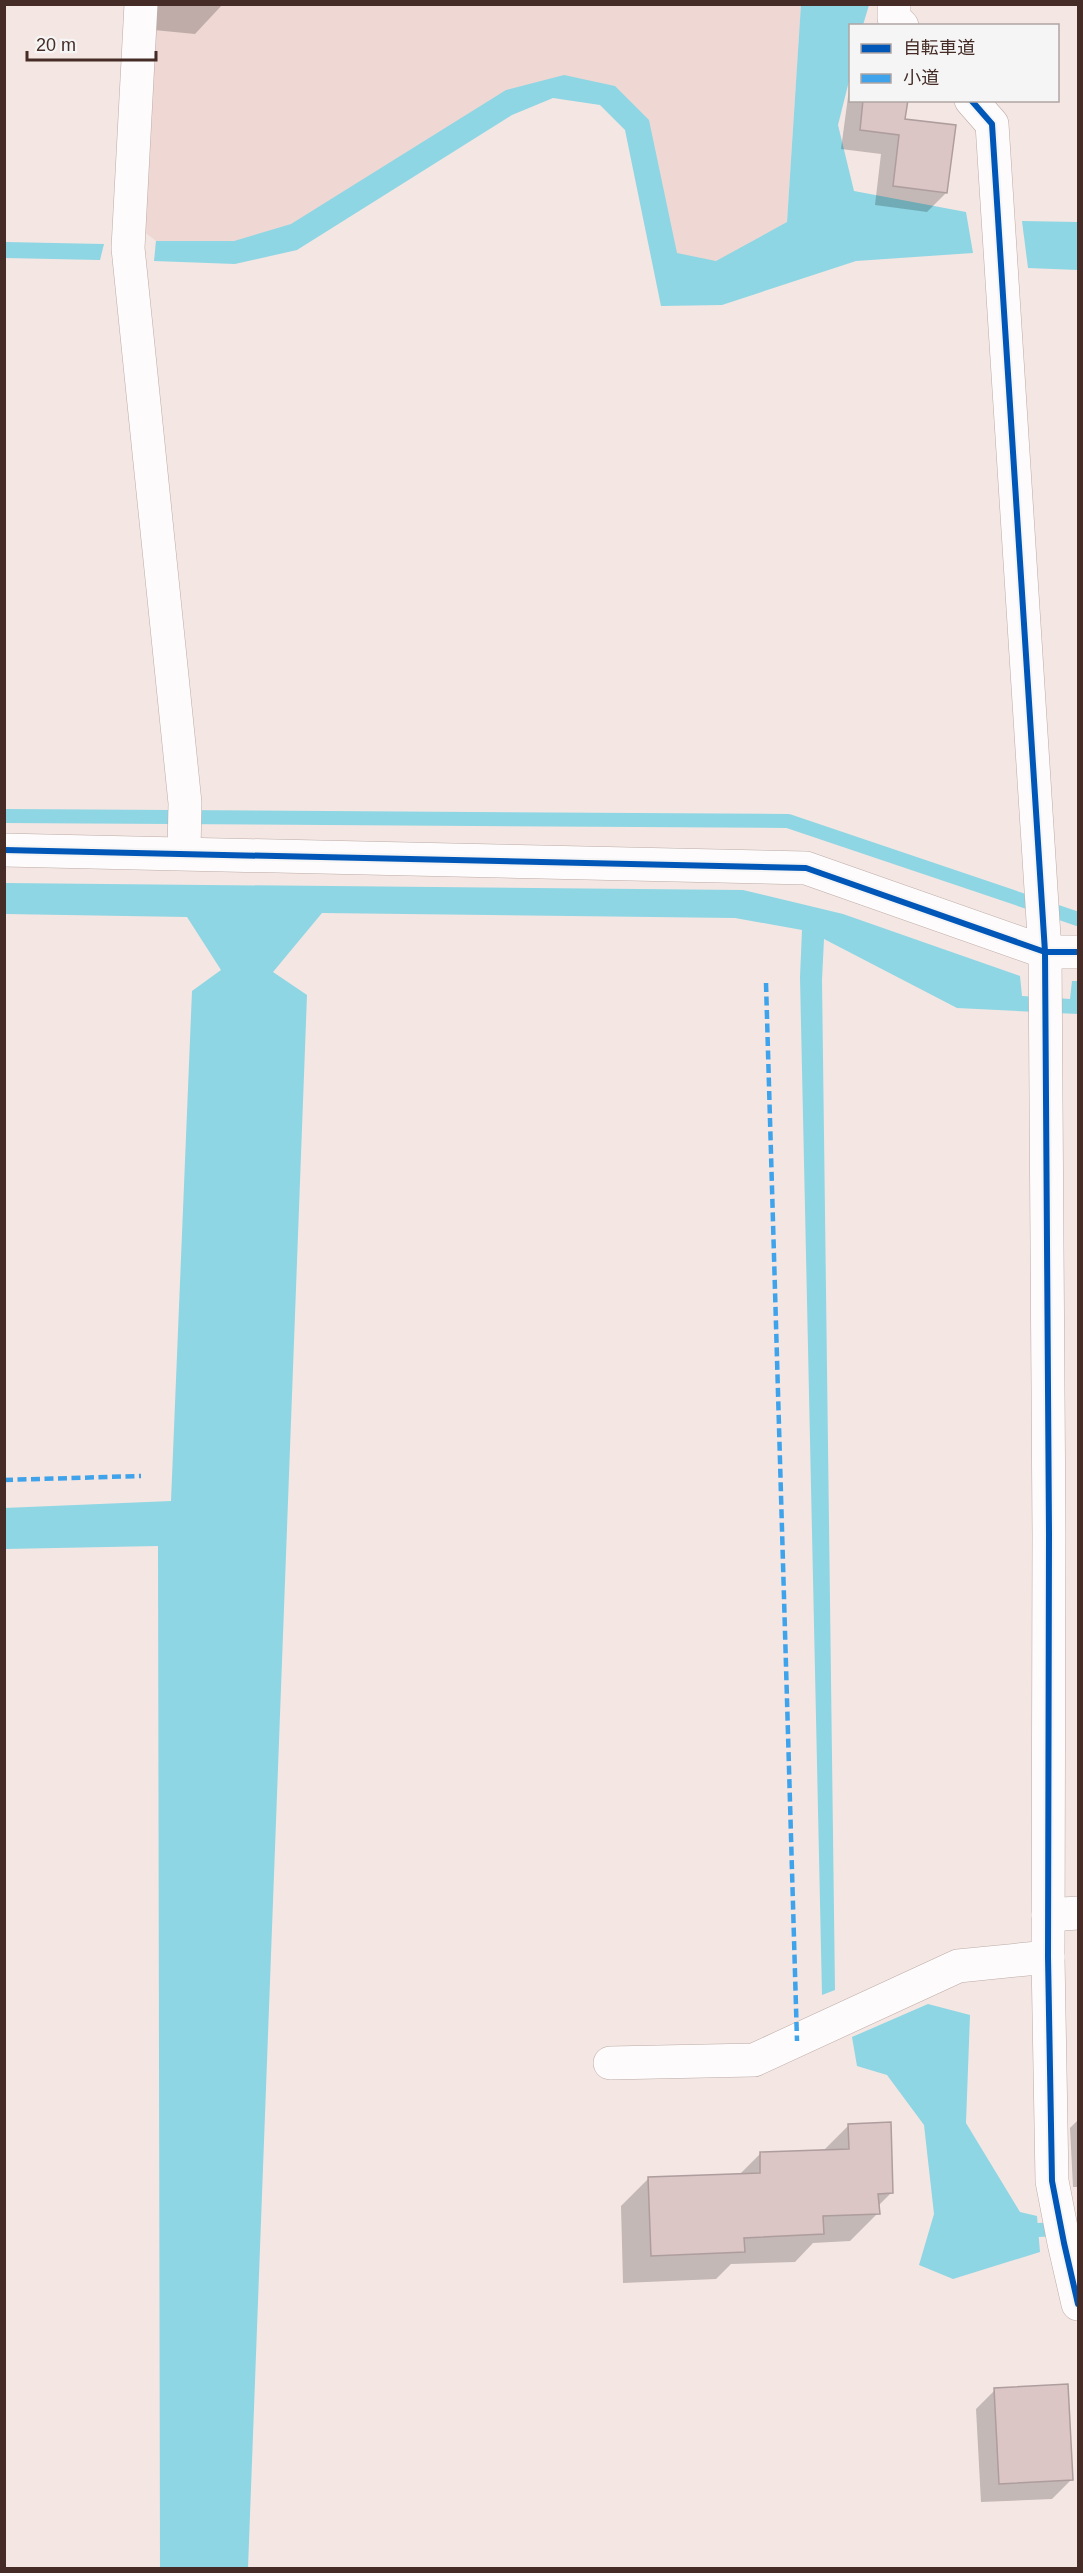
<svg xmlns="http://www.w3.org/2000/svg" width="1083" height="2573" font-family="Arial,'Noto Sans JP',sans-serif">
<rect width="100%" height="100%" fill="#f4e6e3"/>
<!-- built -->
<path fill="#efd8d3" d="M155,5H801L787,222L803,258L671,280L627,104L529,87L276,249L155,251L156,241L143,231Z"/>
<!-- water -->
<g fill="#8ed6e4">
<path d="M801,4L869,5L863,25L850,26V77L838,125L854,191L966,212L973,253L856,261L722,305L661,306L625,130L600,105L553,98L512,115L297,250L235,264L154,261L156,241H234L291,224L506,90L564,75L615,86L649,120L677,253L716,261L787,222Z"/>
<path d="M1022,221L1078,222V270L1028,268Z"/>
<path d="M5,242L104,244L100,260L5,258Z"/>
<path d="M5,883L743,890L843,914L1020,976L1022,996L1070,999L1072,981H1078V1014L957,1008L824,939L822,980L835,1990L822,1995L800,977L802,930L735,918L322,913L273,972L307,995L248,2568H160L158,1546L5,1549L4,1508L171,1501L192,991L221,970L187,917L5,914Z"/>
<path d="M928,2004L970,2015L966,2123L1020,2212L1037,2216L1040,2252L953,2279L919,2265L934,2214L924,2125L887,2075L857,2066L852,2037Z"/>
</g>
<!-- shadow -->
<g fill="#0003">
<path d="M135,4H223L195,34L133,28Z"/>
<path d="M850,82V100H906L903,120L946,193L927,212L875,205L881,154L841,149Z"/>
<path d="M1078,2120V2187H1073L1070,2128Z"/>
<path d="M849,2125L892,2192L878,2206V2213L850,2241L813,2243L795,2262L731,2264L716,2279L623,2283L621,2206L649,2178L739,2175L760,2154L822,2152Z"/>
<path d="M995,2390L1071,2480L1052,2499L981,2502L976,2409Z"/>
</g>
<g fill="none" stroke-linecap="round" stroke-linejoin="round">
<!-- stream -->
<g stroke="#8ed6e4" stroke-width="14">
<path d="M4,816L788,821L1078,919"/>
<path d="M1038,2230L1078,2228"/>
</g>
</g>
<!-- building -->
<g fill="#dbc5c5" stroke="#ae9d9d" stroke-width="1.5">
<path d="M863,100H908L905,119L956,125L947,193L893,186L899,135L860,130Z"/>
<path d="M891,2122L893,2193L878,2194L880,2214L823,2216L824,2234L744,2238L745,2252L651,2256L648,2177L760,2173V2152L849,2149L848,2124Z"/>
<path d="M1068,2384L1073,2480L999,2484L994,2388Z"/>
</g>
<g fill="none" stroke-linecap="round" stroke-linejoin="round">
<defs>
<g id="minor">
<path d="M141,4L128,248L185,803L184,852"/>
<path d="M894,4V18L902,26"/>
<path d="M971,100L992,124L1045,952L1049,1534L1048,1957L1052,2181L1064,2243L1078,2304"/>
<path d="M4,850L806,868L1045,952H1078"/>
<path d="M1048,1915L1078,1913"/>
<path d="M610,2063L754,2060L958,1966L1048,1957"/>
</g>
</defs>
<!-- minor casing -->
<use href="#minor" stroke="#bcaba6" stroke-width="34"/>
<!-- minor -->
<use href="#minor" stroke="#fdfbfb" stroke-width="33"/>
<!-- quiet -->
<g stroke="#3fa3eb" stroke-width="4.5" stroke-dasharray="9 4.5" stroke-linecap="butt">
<path d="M766,983L797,2041"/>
<path d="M4,1480L141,1476"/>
</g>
<defs>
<g id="cycleway">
<path d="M971,100L992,124L1045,952L1049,1534L1048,1957L1052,2181L1064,2243L1078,2304"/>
<path d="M4,850L806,868L1045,952H1078"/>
</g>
</defs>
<!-- cycleway casing -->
<use href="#cycleway" stroke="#f5f5f5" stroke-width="10"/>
<!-- cycleway -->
<use href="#cycleway" stroke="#0057b8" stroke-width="6"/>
</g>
<!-- border -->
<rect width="1083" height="2573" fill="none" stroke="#452c26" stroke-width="12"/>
<!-- legend -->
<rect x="849" y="24" width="210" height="78" fill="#f5f5f5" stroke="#afa5a2" stroke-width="1.5"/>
<rect x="861" y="44" width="30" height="9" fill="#0057b8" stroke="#afa5a2" stroke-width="1.5"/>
<text x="903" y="54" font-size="18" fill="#452c26">自転車道</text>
<rect x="861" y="74" width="30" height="9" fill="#3fa3eb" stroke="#afa5a2" stroke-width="1.5"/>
<text x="903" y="84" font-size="18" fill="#452c26">小道</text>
<!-- scale -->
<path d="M27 51v9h129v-9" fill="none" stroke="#452c26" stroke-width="3"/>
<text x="36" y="51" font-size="18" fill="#452c26" stroke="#f5f5f5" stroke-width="4.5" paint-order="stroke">20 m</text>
</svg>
